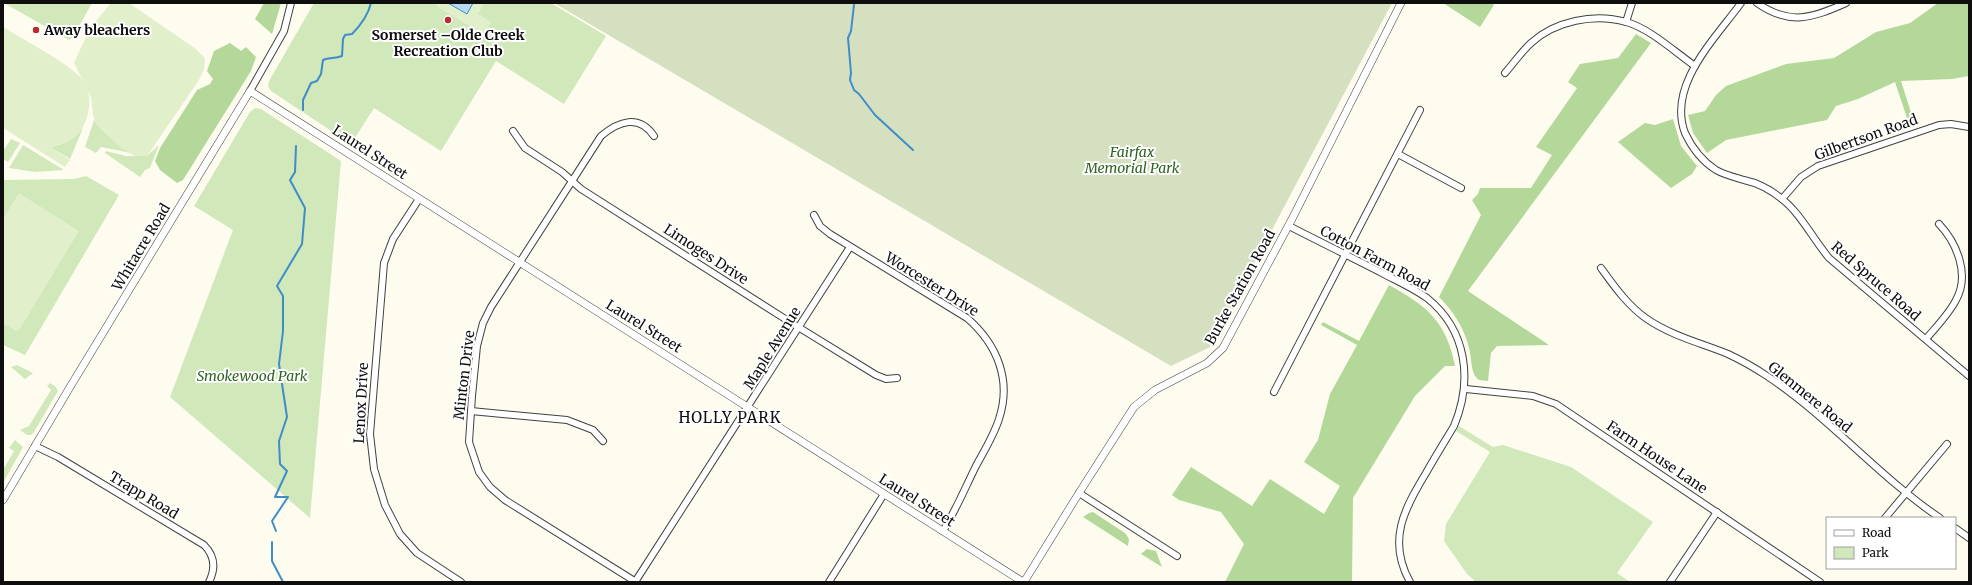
<svg xmlns="http://www.w3.org/2000/svg" width="1972" height="585" font-family="Merriweather,serif">
<rect width="100%" height="100%" fill="#fefcef"/>
<!-- green -->
<g fill="#d0e8ba">
<path d="M4,3H92L73,37L69,40Z"/>
<path d="M314,3H551L606,36L564,104L496,61L441,151L374,108L351,144L271,91L268,86L269,81Z"/>
<path d="M255,108L261,109L341,161L310,518L170,397L233,230L194,206L250,112Z"/>
<path d="M94,120L106,134L131,153L101,147L96,153L85,147Z"/>
<path d="M83,128L70,159L50,147C65,144 73,140 83,128Z"/>
<path d="M11,139L20,143L8,162L3,159V151Z"/>
<path d="M23,145L64,170L35,172L9,168Z"/>
<path d="M159,145L150,168L145,170L140,177L105,153L106,151L126,156H147Z"/>
<path d="M86,176L119,195L25,355L3,345V180L74,179Z"/>
<path d="M17,365L33,373L25,379L11,367Z"/>
<path d="M50,383L55,386L58,391L34,432L31,435H27L20,430L29,426L51,390L47,386Z"/>
<path d="M1459,426L1493,447L1503,445L1571,467L1653,522L1617,573L1630,582H1476L1467,574L1444,541L1446,524L1490,452L1456,431Z"/>
<path d="M15,440L23,447L3,483V470L14,451L9,448Z"/>
</g>
<!-- forest -->
<g fill="#b4d89a">
<path d="M264,3H281L272,34L255,19Z"/>
<path d="M1443,3H1491L1494,5L1480,27Z"/>
<path d="M1938,3H1969V76L1952,79L1901,81L1914,122L1909,124L1895,82L1858,99L1836,106L1827,120L1726,140L1707,153L1693,133L1688,115L1705,111L1716,95L1726,86L1786,64L1834,58L1876,32L1910,23Z"/>
<path d="M1636,34L1651,43L1468,291L1549,345L1497,346L1491,353L1488,381L1479,380C1470,374 1472,358 1469,348C1464,328 1454,312 1439,297L1481,215L1472,200L1478,194L1480,188H1531L1552,155L1536,147L1577,88L1568,82L1580,64L1618,58Z"/>
<path d="M230,43L241,51L246,47L256,57L251,71L183,180L177,183L160,170L155,161L160,148L197,90L210,84L213,79L207,71L214,51Z"/>
<path d="M1673,119L1681,146L1697,166L1692,174L1671,188L1618,142L1645,123L1655,125Z"/>
<path d="M1389,285C1426,305 1447,322 1455,366H1445L1415,396L1353,498L1352,582H1225L1244,544L1221,512L1179,500L1172,495L1191,467L1252,506L1270,479L1324,514L1340,486L1304,462L1318,440L1330,394L1357,345L1321,325L1323,322L1359,341Z"/>
<path d="M1093,512L1125,533L1129,539L1128,546L1083,517L1089,513Z"/>
<path d="M1147,549L1156,551L1162,567L1141,554Z"/>
</g>
<!-- cemetery -->
<path fill="#d5e0c1" d="M554,3H1392L1210,347L1171,366Z"/>
<!-- pitch -->
<g fill="#e2efcb">
<path d="M111,3H129L196,49L205,58L204,69L199,80L147,156H135L121,148L96,124L93,115L91,97L74,63L90,28Z"/>
<path d="M436,3H484L478,14L491,22L484,35L441,9L435,4Z"/>
<path d="M3,27C24,40 67,62 82,79C91,90 91,107 86,120C80,138 67,143 50,147L70,160L65,167L3,128Z"/>
<path d="M19,193L79,231L18,332L3,323V219Z"/>
</g>
<!-- water -->
<path fill="#b6daf4" stroke="#3f8dc8" d="M448,3H473L467,14Z"/>
<g fill="none" stroke-linecap="round" stroke-linejoin="round">
<!-- stream -->
<g stroke="#3f8dc8" stroke-width="2">
<path d="M854,5L851,31L848,38L851,73L850,80L854,90L859,94L875,115L913,150"/>
<path d="M303,110V100L311,83L317,81L321,74L323,60C329,57 335,59 342,56L343,39L345,35L352,34C361,25 368,15 371,3"/>
<path d="M276,531L272,521L288,497H275L287,471L280,464L279,441L287,417L279,364L283,331V296L277,286L302,244L305,208L290,180L295,172L296,146"/>
<path d="M272,542V561L283,582"/>
</g>
<defs>
<g id="minor">
<path d="M1741,3C1715,39 1667,85 1685,133C1692,148 1702,161 1716,170C1725,175 1734,177 1744,180C1758,183 1771,190 1782,199C1801,214 1813,239 1829,258L1969,376"/>
<path d="M1757,3C1790,26 1812,18 1846,3"/>
<path d="M1626,22L1632,3"/>
<path d="M1505,73C1514,63 1521,52 1531,43C1555,21 1594,13 1626,22C1649,28 1675,52 1695,66"/>
<path d="M250,91L284,31L291,3"/>
<path d="M513,131L525,148L562,172L581,189L790,322L876,375L886,379L897,378"/>
<path d="M1398,154L1461,188"/>
<path d="M419,199L393,239L384,263L370,434L374,469L385,505L400,534L417,553L461,582"/>
<path d="M1782,199L1801,177L1818,166L1939,125L1951,124L1969,127"/>
<path d="M814,215L820,226L830,234L967,318C997,344 1012,380 999,419C994,435 984,451 976,466C965,488 956,510 943,531"/>
<path d="M1289,226C1320,242 1351,257 1382,273C1397,281 1413,288 1427,298C1467,330 1473,380 1454,426C1445,441 1435,457 1426,473C1404,509 1387,541 1410,582"/>
<path d="M1601,268C1614,286 1628,306 1647,319C1672,336 1701,343 1728,354C1741,360 1755,368 1767,376C1829,417 1878,476 1940,518"/>
<path d="M1926,339C1936,327 1949,314 1956,300C1970,275 1957,243 1939,224"/>
<path d="M1466,389L1533,396L1556,404L1820,582"/>
<path d="M1274,392L1420,110"/>
<path d="M471,411L567,420L593,430L603,441"/>
<path d="M35,446L58,457L204,545C215,556 216,568 209,582"/>
<path d="M1079,493L1177,556"/>
<path d="M1885,518L1947,444"/>
<path d="M1955,528L1969,538"/>
<path d="M635,582L850,247"/>
<path d="M636,582L505,500L490,487L479,472L469,442L472,396L477,346L483,323L491,307L601,136C619,121 639,114 654,136"/>
<path d="M829,582L884,494"/>
<path d="M1670,582L1717,512"/>
</g>
<g id="tertiary">
<path d="M3,500L70,387L250,91L1023,582"/>
<path d="M1024,582L1079,493L1134,407L1155,390L1207,363L1223,348L1292,219L1401,3"/>
</g>
</defs>
<!-- minor casing -->
<use href="#minor" stroke="#414141" stroke-width="8"/>
<!-- tertiary casing -->
<use href="#tertiary" stroke="#414141" stroke-width="8"/>
<!-- minor -->
<use href="#minor" stroke="#fff" stroke-width="6"/>
<!-- tertiary -->
<use href="#tertiary" stroke="#fff" stroke-width="7"/>
</g>
<!-- markers -->
<g fill="#b92b2c" stroke="#fff" stroke-width="1.5">
<circle cx="448" cy="20" r="4"/>
<circle cx="36" cy="30" r="4"/>
</g>
<g text-anchor="middle" dominant-baseline="central" stroke-width="4" stroke-linejoin="round" paint-order="stroke">
<!-- poi labels -->
<g font-size="14" font-weight="bold" fill="#0e0e0e" stroke="#fff" text-anchor="start">
<text x="44" y="30">Away bleachers</text>
<text x="448" y="35" text-anchor="middle">Somerset –Olde Creek<tspan x="448" dy="16">Recreation Club</tspan></text>
</g>
<!-- street labels -->
<g font-size="14" fill="#0e0e0e" stroke="#fff">
<text transform="translate(1866 137) rotate(-20)">Gilbertson Road</text>
<text transform="translate(370 152) rotate(33)">Laurel Street</text>
<text transform="translate(141 247) rotate(-59)">Whitacre Road</text>
<text transform="translate(706 254) rotate(33)">Limoges Drive</text>
<text transform="translate(1375 258) rotate(28)">Cotton Farm Road</text>
<text transform="translate(1876 281) rotate(41)">Red Spruce Road</text>
<text transform="translate(932 284) rotate(32)">Worcester Drive</text>
<text transform="translate(1240 287) rotate(-61)">Burke Station Road</text>
<text transform="translate(644 326) rotate(32)">Laurel Street</text>
<text transform="translate(772 348) rotate(-58)">Maple Avenue</text>
<text transform="translate(464 375) rotate(-83)">Minton Drive</text>
<text transform="translate(1810 397) rotate(39)">Glenmere Road</text>
<text transform="translate(361 403) rotate(-87)">Lenox Drive</text>
<text transform="translate(1657 457) rotate(34)">Farm House Lane</text>
<text transform="translate(144 495) rotate(31)">Trapp Road</text>
<text transform="translate(917 500) rotate(32)">Laurel Street</text>
</g>
<!-- park labels -->
<g font-size="14" font-style="italic" fill="#2c6320" stroke="#fff">
<text x="1132" y="152">Fairfax<tspan x="1132" dy="16">Memorial Park</tspan></text>
<text x="252" y="376">Smokewood Park</text>
</g>
<!-- neighbourhood labels -->
<g font-size="15" letter-spacing="1" fill="#0e0e0e" stroke="#fff">
<text x="730" y="417">HOLLY PARK</text>
</g>
</g>
<!-- border -->
<rect width="1972" height="585" fill="none" stroke="#0e0e0e" stroke-width="8"/>
<!-- legend -->
<rect x="1826" y="517" width="130" height="52" fill="#ffffff" stroke="#9f9f9f"/>
<rect x="1834" y="530" width="20" height="6" fill="#ffffff" stroke="#9f9f9f"/>
<text x="1862" y="537" font-size="12" fill="#0e0e0e">Road</text>
<rect x="1834" y="547" width="20" height="12" fill="#d0e8ba" stroke="#9f9f9f"/>
<text x="1862" y="557" font-size="12" fill="#0e0e0e">Park</text>
</svg>
